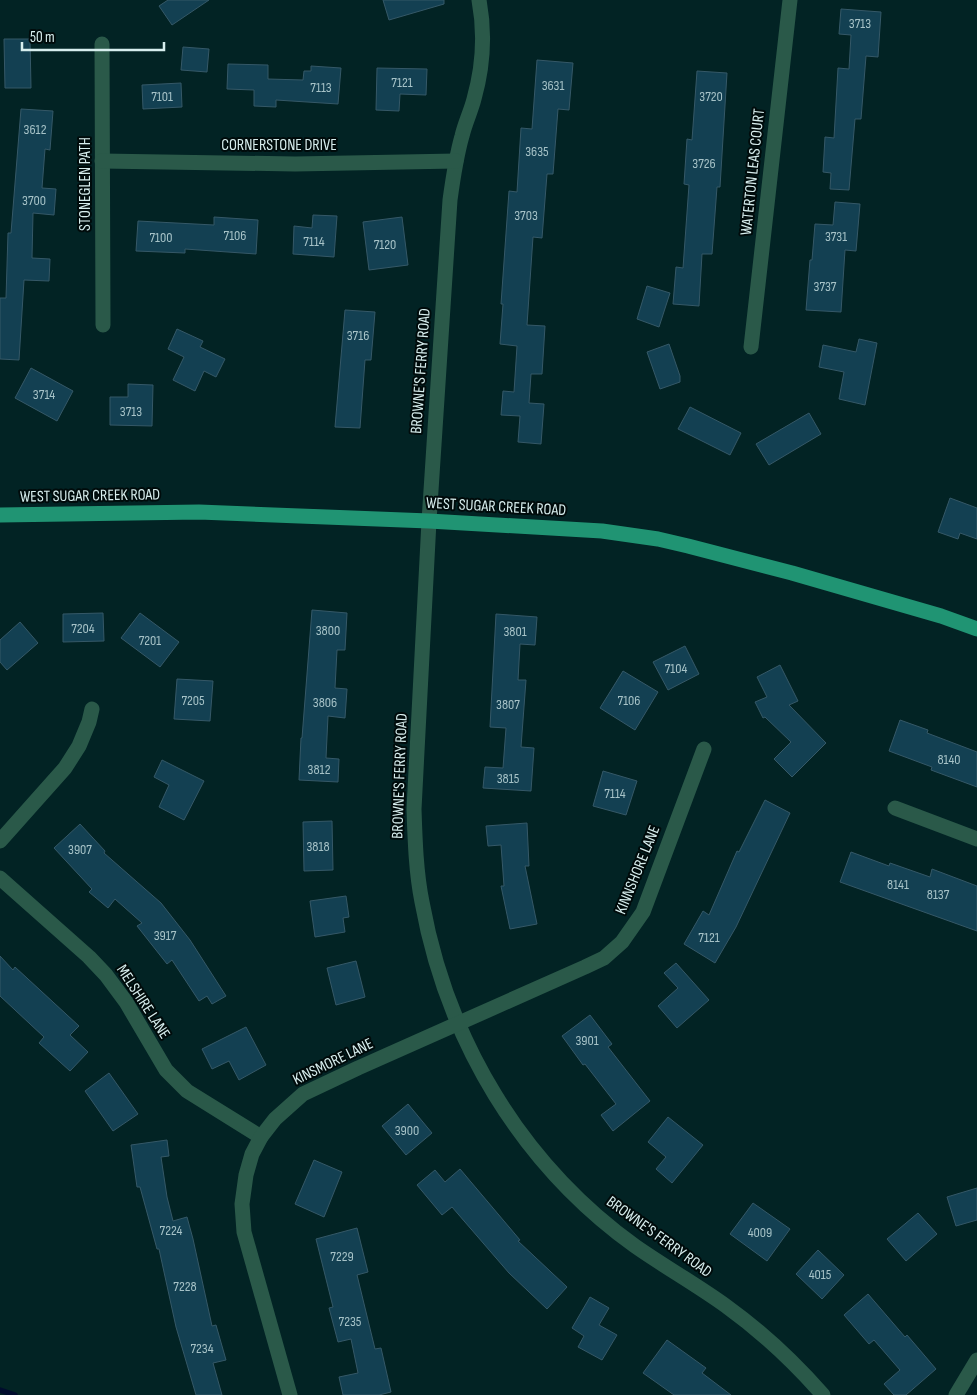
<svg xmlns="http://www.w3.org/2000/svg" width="977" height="1395" font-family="'Sofia Sans Condensed',sans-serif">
<rect width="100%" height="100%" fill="#022324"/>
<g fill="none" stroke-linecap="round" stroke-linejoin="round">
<!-- stream -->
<path stroke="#000c2d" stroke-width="5.5" d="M0,1390L15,1395"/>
</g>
<!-- building -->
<g fill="#134052" stroke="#355867">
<path d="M168,0H209L172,25L159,6Z"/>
<path d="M383,0H444V4L389,20Z"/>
<path d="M841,9L881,12L878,57L866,56L861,119H855L849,190L830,189L831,173L823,172L825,137L834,138L838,68L849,69L851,35L839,34Z"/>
<path d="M4,39H30L31,88H5Z"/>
<path d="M183,47L209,49L207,72L181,70Z"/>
<path d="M537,60L573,63L569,110L558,109L553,174H547L542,238L533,237L527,325L545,326L542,374H531L529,403L544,404L541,444L518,442L520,416L501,415L503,391L514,392L517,346L500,344L503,304H501L509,191L517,192L521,128L532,129Z"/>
<path d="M228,64L268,65V79L303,80L304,71H311V66L341,68L338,104L276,100V107L254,106V90L227,89Z"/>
<path d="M377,68L427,69L426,95L400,94L399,111L376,110Z"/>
<path d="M697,71L727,73L720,187H717L712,254H702L699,306L673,304L676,267L683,268L689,185L684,184L687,139L692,140Z"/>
<path d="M181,83L182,107L143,109L142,85Z"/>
<path d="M21,109L53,111L50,150L45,149L42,188L56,189L54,215L33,213L32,258L50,259L49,281L24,280L19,360L0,359V298H6L8,233H11Z"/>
<path d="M835,202L860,204L856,251L845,250L841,312L806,310L810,260H812L815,224L833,225Z"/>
<path d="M313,215L337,216L334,257L293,254L294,226L312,228Z"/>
<path d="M214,217L258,220L256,254L185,249V253L136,251L138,221L214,225Z"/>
<path d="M402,217L408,265L369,270L363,222Z"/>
<path d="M647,286L670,293L659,327L637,319Z"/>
<path d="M345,310L375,312L371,360H365L360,428L335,427Z"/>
<path d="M177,329L203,341L200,347L225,359L216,377L204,371L195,391L173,380L184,357L168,349Z"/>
<path d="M859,339L877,343L865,405L839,399L844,372L819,367L823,345L856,352Z"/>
<path d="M669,344L680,376V382L660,389L647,352Z"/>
<path d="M31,368L73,391L57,421L15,398Z"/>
<path d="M128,384L153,385L152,426L110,425V397H128Z"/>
<path d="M690,407L741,433L730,455L678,429Z"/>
<path d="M809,413L821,434L769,465L756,444Z"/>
<path d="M950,498L977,508V539L960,533L958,539L938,532Z"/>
<path d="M312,610L347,613L345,650H337L335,688L347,689L345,718L328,716L326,758L339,759L338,782L299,780L301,738H302Z"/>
<path d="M103,613L104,641L63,642V614Z"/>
<path d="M140,613L179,642L160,667L121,638Z"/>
<path d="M496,614L537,617L535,645L520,644L518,680H526L521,747L534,748L531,791L483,788L485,767L503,768L506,728L490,727Z"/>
<path d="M20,622L38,643L7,670L0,662V640Z"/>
<path d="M685,646L699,674L668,690L653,662Z"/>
<path d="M780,665L798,701L789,705L826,743L792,777L774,759L791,742L765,717L763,718L755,702L767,697L757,677Z"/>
<path d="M623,671L658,692L635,730L600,708Z"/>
<path d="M177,679L213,681L210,721L174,719Z"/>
<path d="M900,720L928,730L927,733L977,752V787L931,770L932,767L889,751Z"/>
<path d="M162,760L204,781L184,820L159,807L169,785L154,777Z"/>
<path d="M603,771L637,781L626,815L593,806Z"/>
<path d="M765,800L790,813L736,927L715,963L684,944L703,911L709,915L737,851L739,852Z"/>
<path d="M332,821L333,870L304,871L303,822Z"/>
<path d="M527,823L529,866H525L537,924L510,929L501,886H504L501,845L488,846L486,826Z"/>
<path d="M80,824L105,851L104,853L161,903L190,940L226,996L212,1004L207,996L199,1001L172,960L167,964L137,926L142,923L115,899L108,908L89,892L92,889L54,848Z"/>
<path d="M851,852L889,866L890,863L930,877L932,869L977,886V931L840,882Z"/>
<path d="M346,896L349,917L343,918L345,932L315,937L310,901Z"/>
<path d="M0,956L13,970L15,967L79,1026L70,1035L88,1052L70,1071L39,1043L44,1037L0,996Z"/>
<path d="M356,961L365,997L336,1005L327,968Z"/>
<path d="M676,963L709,1000L677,1028L658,1006L678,988L664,973Z"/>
<path d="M590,1015L612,1044L608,1047L650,1101L613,1131L601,1115L616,1104L585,1064L583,1065L562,1036Z"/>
<path d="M246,1027L266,1065L239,1080L229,1061L212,1069L202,1049Z"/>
<path d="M109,1073L138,1114L113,1131L85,1091Z"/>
<path d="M408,1104L432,1133L406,1155L382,1126Z"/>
<path d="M668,1117L703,1145L672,1183L656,1169L666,1157L648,1142Z"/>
<path d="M167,1140L169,1156L161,1157L167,1197L173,1221L187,1217L193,1239L212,1326L216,1325L226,1360L213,1363L222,1395H196L176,1327L159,1249H157L140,1187H137L131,1145Z"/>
<path d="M314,1160L342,1172L324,1217L295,1204Z"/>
<path d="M460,1169L520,1240L518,1241L567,1287L547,1309L509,1273L452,1207L442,1215L417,1185L435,1170L445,1182Z"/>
<path d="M977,1188V1220L956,1226L947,1197Z"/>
<path d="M753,1203L790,1229L767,1261L730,1234Z"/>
<path d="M918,1213L937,1234L906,1261L887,1239Z"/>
<path d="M357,1228L368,1272L357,1275L375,1349L381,1348L391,1392L379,1395H343L339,1377L358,1373L351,1339L338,1342L329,1308L333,1307L316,1239Z"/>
<path d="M818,1250L844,1275L822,1299L796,1274Z"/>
<path d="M868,1294L905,1337L907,1335L936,1369L906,1395H894L884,1384L900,1370L874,1340L869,1344L844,1315Z"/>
<path d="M590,1297L609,1308L599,1325L617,1335L602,1360L578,1347L584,1336L572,1328Z"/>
<path d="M667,1340L706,1368L702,1373L731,1395H674L643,1373Z"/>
</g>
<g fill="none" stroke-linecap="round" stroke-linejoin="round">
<!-- minor -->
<g stroke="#2a5949" stroke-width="15">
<path d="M479,0C485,32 483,67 474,99C471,111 465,123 462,136C456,157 453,178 450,200L429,521L414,809C415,840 416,872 422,902C447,1040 521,1164 635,1246C665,1267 697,1285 726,1306C762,1332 794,1362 823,1395"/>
<path d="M102,44L103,325"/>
<path d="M102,161L295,164L456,161"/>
<path d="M751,347L790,0"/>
<path d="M895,808L977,839"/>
<path d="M0,841L65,768L79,746L89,722L92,709"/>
<path d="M0,878L89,957L106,975L126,1002L166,1070L187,1091L261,1137"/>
<path d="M290,1395L244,1232L242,1204L246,1175L252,1154L261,1137L275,1119L303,1094L358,1068L585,967L604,958L622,942L643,912L704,749"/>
<path d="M956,1395L977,1360"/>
</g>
<!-- major -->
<path stroke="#209473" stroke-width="15" d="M0,515L199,512L429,521L602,531L658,539L688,546L792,573L941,616L977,629"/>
</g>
<g text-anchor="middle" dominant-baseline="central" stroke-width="4" stroke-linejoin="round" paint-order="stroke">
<!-- number labels -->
<g font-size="14" fill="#a6c2c7">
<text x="860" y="23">3713</text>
<text x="402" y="82">7121</text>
<text x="553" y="85">3631</text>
<text x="321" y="87">7113</text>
<text x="162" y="96">7101</text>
<text x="711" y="96">3720</text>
<text x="35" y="129">3612</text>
<text x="537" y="151">3635</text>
<text x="704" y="163">3726</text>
<text x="34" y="200">3700</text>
<text x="526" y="215">3703</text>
<text x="235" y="235">7106</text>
<text x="836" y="236">3731</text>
<text x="161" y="237">7100</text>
<text x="314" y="241">7114</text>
<text x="385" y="244">7120</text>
<text x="825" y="286">3737</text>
<text x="358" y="335">3716</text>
<text x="44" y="394">3714</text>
<text x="131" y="411">3713</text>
<text x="83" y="628">7204</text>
<text x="328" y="630">3800</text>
<text x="515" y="631">3801</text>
<text x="150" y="640">7201</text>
<text x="676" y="668">7104</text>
<text x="193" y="700">7205</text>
<text x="629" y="700">7106</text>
<text x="325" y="702">3806</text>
<text x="508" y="704">3807</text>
<text x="949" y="759">8140</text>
<text x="319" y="769">3812</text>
<text x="508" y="778">3815</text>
<text x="615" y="793">7114</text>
<text x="318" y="846">3818</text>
<text x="80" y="849">3907</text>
<text x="898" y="884">8141</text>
<text x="938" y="894">8137</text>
<text x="165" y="935">3917</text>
<text x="709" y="937">7121</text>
<text x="587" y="1040">3901</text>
<text x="407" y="1130">3900</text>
<text x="171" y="1230">7224</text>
<text x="760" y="1232">4009</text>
<text x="342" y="1256">7229</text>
<text x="820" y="1274">4015</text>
<text x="185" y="1286">7228</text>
<text x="350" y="1321">7235</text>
<text x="202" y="1348">7234</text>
</g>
<!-- street labels -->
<g font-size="16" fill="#d7eeee" stroke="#000b0b">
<text x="279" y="145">CORNERSTONE DRIVE</text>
<text transform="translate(753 172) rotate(-84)">WATERTON LEAS COURT</text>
<text transform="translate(85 184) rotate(-90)">STONEGLEN PATH</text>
<text transform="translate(421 371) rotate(-86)">BROWNE'S FERRY ROAD</text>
<text transform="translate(90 496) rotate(-1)">WEST SUGAR CREEK ROAD</text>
<text transform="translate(496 507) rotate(3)">WEST SUGAR CREEK ROAD</text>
<text transform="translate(400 776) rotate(-88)">BROWNE'S FERRY ROAD</text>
<text transform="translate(638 870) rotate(-68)">KINNSHORE LANE</text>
<text transform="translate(143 1002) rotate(57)">MELSHIRE LANE</text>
<text transform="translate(333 1062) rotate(-26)">KINSMORE LANE</text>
<text transform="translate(659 1237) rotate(36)">BROWNE'S FERRY ROAD</text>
</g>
</g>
<!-- scale -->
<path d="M22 42v8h142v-8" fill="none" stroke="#d7eeee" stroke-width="2.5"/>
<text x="30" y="42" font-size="15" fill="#d7eeee" stroke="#000b0b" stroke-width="4" paint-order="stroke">50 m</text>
</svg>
